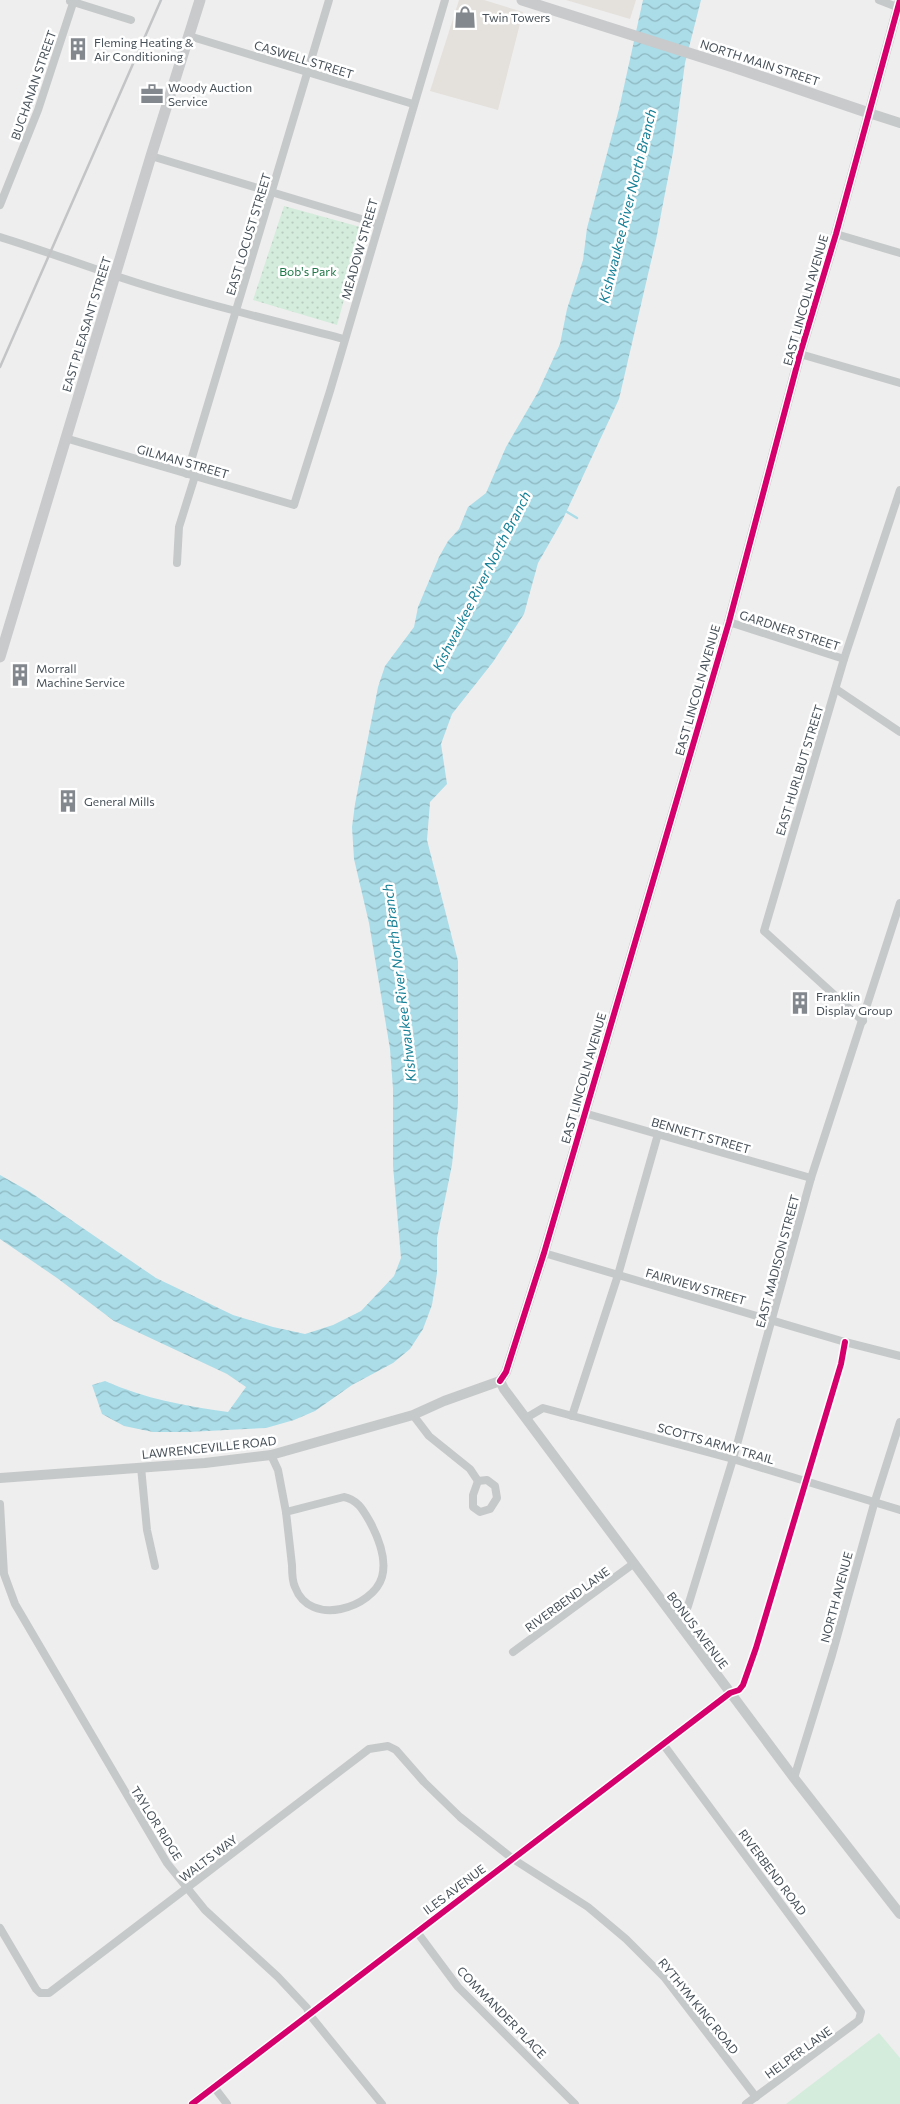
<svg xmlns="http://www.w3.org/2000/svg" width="900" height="2104" font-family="Commissioner,sans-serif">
<defs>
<pattern id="park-dots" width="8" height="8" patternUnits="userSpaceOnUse" patternTransform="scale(1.25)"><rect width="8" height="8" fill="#d4ecdc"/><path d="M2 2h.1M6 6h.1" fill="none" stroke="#b7ccbf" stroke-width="1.8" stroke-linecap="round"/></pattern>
<pattern id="water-waves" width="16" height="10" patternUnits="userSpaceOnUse" patternTransform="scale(1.25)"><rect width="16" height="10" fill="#abdde8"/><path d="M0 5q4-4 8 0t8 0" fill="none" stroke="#8db6bf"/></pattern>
</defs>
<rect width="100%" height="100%" fill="#efeeee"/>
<!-- commercial -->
<g fill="#e4e1dc">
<path d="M459,0H484L523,12L498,110L430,91Z"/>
<path d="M566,0H636L630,19Z"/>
</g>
<!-- grass -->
<path fill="#d4ecdc" d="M879,2033L900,2058V2104H786Z"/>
<!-- park -->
<path fill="url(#park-dots)" d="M284,206L364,228L337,325L253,300Z"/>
<!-- water -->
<path fill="url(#water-waves)" d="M643,0H701L685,63L673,152L656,240L619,399L562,521L538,563L524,614L493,662L452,714L441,744L447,784L430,802L427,840L458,961V1103L452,1165L437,1238V1273L432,1305L423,1329L410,1349L393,1363L352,1385L315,1411L294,1420L266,1428L188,1432H153L124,1426L102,1414L92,1385L105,1381C145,1399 186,1406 228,1412L246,1387L227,1374L114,1321L57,1278L0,1239V1175L30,1192L156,1278L233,1315L273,1327L305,1334L333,1325L361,1311L394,1276L401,1258L393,1166V1089L390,1049L369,923L354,859L352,827L355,804L378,687L385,666L414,627L418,607L439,557L448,541L459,529L468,507L486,493L506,447L538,392L560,344L567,309L583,260L587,228L619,109Z"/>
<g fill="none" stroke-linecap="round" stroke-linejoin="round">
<!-- stream -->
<path stroke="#abdde8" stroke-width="2.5" d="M567,512L577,518"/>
<!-- minor -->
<g stroke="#c6c9ca" stroke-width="8">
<path d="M879,0L897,7"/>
<path d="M70,1L131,20"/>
<path d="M189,36L413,104"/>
<path d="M151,156L378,224"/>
<path d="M0,205L38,110L74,0"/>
<path d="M836,234L900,253"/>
<path d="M0,237C39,249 77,263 116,276C191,301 268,319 344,339"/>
<path d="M800,354L900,383"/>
<path d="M65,438L294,505L330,391L445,0"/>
<path d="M187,474L329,0"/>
<path d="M177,563L179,527L195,476"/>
<path d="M729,622L844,659"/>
<path d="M836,689L900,732"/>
<path d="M863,1021L764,931L844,659L900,490"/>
<path d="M584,1113L811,1178"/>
<path d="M544,1253L845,1342L900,1356"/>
<path d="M413,1415L429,1436L470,1469L478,1481"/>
<path d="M572,1416L618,1275L658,1134"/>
<path d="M526,1418L543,1408L733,1459L900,1510"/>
<path d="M271,1455L278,1470L286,1512"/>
<path d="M141,1467L147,1530L155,1566"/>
<path d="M487,1480L495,1486L497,1498L490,1509L480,1512L473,1507V1495L478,1481Z"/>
<path d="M344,1497C358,1500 363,1510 370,1522C378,1537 387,1559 382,1577C373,1608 310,1628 295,1587C292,1581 292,1572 292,1565C290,1547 288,1529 286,1512Z"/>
<path d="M0,1504L4,1574L15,1604L167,1863L205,1910L278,1977L307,2008L309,2014L382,2104"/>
<path d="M680,1626L688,1606L733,1459L811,1178L900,903"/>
<path d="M513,1652L633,1564"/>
<path d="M663,1744L861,2012L859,2020L854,2024L746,2104"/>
<path d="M794,1778L832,1655L874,1504L900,1422"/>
<path d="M0,1928L36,1989L40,1993H49L369,1749L388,1746L396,1750L424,1782L460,1817L513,1859L588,1907L626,1939L665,1978L756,2097"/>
<path d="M417,1932L458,1987L575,2104"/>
<path d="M214,2087L227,2104"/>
<path d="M192,2104L730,1693L739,1690L743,1685L756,1648L841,1364L845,1342"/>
</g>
<!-- tertiary -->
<g stroke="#c6c9ca" stroke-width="10">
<path d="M869,113L900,123"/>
<path d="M500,1381L506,1372L544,1253L729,622L800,354L836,234L900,0"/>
<path d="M500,1381L504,1389L794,1778L900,1914"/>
<path d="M0,1478L205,1463L271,1455L413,1415L444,1401L500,1381"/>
</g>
<!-- secondary -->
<g stroke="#c8cacc" stroke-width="11">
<path d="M522,0L733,67L869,113"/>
<path d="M0,657L151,156L200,0"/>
</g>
<!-- rail -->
<path stroke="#c2c4c5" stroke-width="2.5" d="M0,367L161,0"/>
<defs>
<g id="cycleway">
<path d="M500,1381L506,1372L544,1253L729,622L800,354L836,234L900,0"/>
<path d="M192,2104L730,1693L739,1690L743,1685L756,1648L841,1364L845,1342"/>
</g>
</defs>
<!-- cycleway casing -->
<use href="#cycleway" stroke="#fff" stroke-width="9"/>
<!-- cycleway -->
<use href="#cycleway" stroke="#d6006c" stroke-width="6"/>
</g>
<!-- icons -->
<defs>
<symbol id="shop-bare" viewBox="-9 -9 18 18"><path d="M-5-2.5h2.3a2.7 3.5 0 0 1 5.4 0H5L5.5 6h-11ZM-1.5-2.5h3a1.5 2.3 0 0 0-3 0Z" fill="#82888d" stroke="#fff" stroke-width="2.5" paint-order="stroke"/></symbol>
<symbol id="building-bare" viewBox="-9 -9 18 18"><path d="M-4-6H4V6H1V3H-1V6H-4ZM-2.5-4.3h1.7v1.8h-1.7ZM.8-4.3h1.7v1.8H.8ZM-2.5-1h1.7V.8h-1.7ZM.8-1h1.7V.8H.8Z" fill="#82888d" stroke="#fff" stroke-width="2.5" paint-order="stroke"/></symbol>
<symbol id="office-bare" viewBox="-9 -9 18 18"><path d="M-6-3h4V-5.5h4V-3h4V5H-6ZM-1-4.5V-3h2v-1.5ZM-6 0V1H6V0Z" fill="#82888d" stroke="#fff" stroke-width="2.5" paint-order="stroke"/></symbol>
</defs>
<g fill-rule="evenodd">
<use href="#shop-bare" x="449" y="1" width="32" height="32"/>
<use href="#building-bare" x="62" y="33" width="32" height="32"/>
<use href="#office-bare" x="136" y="78" width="32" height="32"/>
<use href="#building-bare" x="4" y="659" width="32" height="32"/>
<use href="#building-bare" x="52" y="785" width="32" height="32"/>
<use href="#building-bare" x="784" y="987" width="32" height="32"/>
</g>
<g text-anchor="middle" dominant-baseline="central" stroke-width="5" stroke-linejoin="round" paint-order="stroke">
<!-- poi labels -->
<g font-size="12" fill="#475159" stroke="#fff" text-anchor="start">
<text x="482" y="17">Twin Towers</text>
<text x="94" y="42">Fleming Heating &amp;<tspan x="94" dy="14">Air Conditioning</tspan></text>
<text x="168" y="87">Woody Auction<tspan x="168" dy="14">Service</tspan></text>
<text x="36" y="668">Morrall<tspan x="36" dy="14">Machine Service</tspan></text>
<text x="84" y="801">General Mills</text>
<text x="816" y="996">Franklin<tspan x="816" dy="14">Display Group</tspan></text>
</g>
<!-- street labels -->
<g font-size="12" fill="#475159" stroke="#fff">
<text transform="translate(304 59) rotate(17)">CASWELL STREET</text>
<text transform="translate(760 62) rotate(18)">NORTH MAIN STREET</text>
<text transform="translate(33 85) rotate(-71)">BUCHANAN STREET</text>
<text transform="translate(248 234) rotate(-73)">EAST LOCUST STREET</text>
<text transform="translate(359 249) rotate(-74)">MEADOW STREET</text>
<text transform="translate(805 300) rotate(-74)">EAST LINCOLN AVENUE</text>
<text transform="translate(86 324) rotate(-73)">EAST PLEASANT STREET</text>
<text transform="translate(183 461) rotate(16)">GILMAN STREET</text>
<text transform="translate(790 630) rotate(18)">GARDNER STREET</text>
<text transform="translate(697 690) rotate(-74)">EAST LINCOLN AVENUE</text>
<text transform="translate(799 770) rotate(-73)">EAST HURLBUT STREET</text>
<text transform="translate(583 1078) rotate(-74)">EAST LINCOLN AVENUE</text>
<text transform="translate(701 1135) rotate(16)">BENNETT STREET</text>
<text transform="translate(777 1261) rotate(-75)">EAST MADISON STREET</text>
<text transform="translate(696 1286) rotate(16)">FAIRVIEW STREET</text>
<text transform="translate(716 1443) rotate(16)">SCOTTS ARMY TRAIL</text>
<text transform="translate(209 1447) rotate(-6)">LAWRENCEVILLE ROAD</text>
<text transform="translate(836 1597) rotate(-75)">NORTH AVENUE</text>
<text transform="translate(567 1599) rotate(-36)">RIVERBEND LANE</text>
<text transform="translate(698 1630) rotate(53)">BONUS AVENUE</text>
<text transform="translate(157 1823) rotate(58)">TAYLOR RIDGE</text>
<text transform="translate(208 1858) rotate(-37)">WALTS WAY</text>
<text transform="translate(773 1872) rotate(53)">RIVERBEND ROAD</text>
<text transform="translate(454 1889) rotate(-37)">ILES AVENUE</text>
<text transform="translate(699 2006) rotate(51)">RYTHYM KING ROAD</text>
<text transform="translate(502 2012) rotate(46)">COMMANDER PLACE</text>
<text transform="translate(798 2052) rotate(-36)">HELPER LANE</text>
</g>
<!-- park labels -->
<g font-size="12" fill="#1d7646" stroke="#fff">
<text x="308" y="271">Bob's Park</text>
</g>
<!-- water labels -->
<g font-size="14" font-style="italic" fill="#158097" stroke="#fff">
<text transform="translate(627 206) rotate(-76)">Kishwaukee River North Branch</text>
<text transform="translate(481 581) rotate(-63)">Kishwaukee River North Branch</text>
<text transform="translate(399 983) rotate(-97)">Kishwaukee River North Branch</text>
</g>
</g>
</svg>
